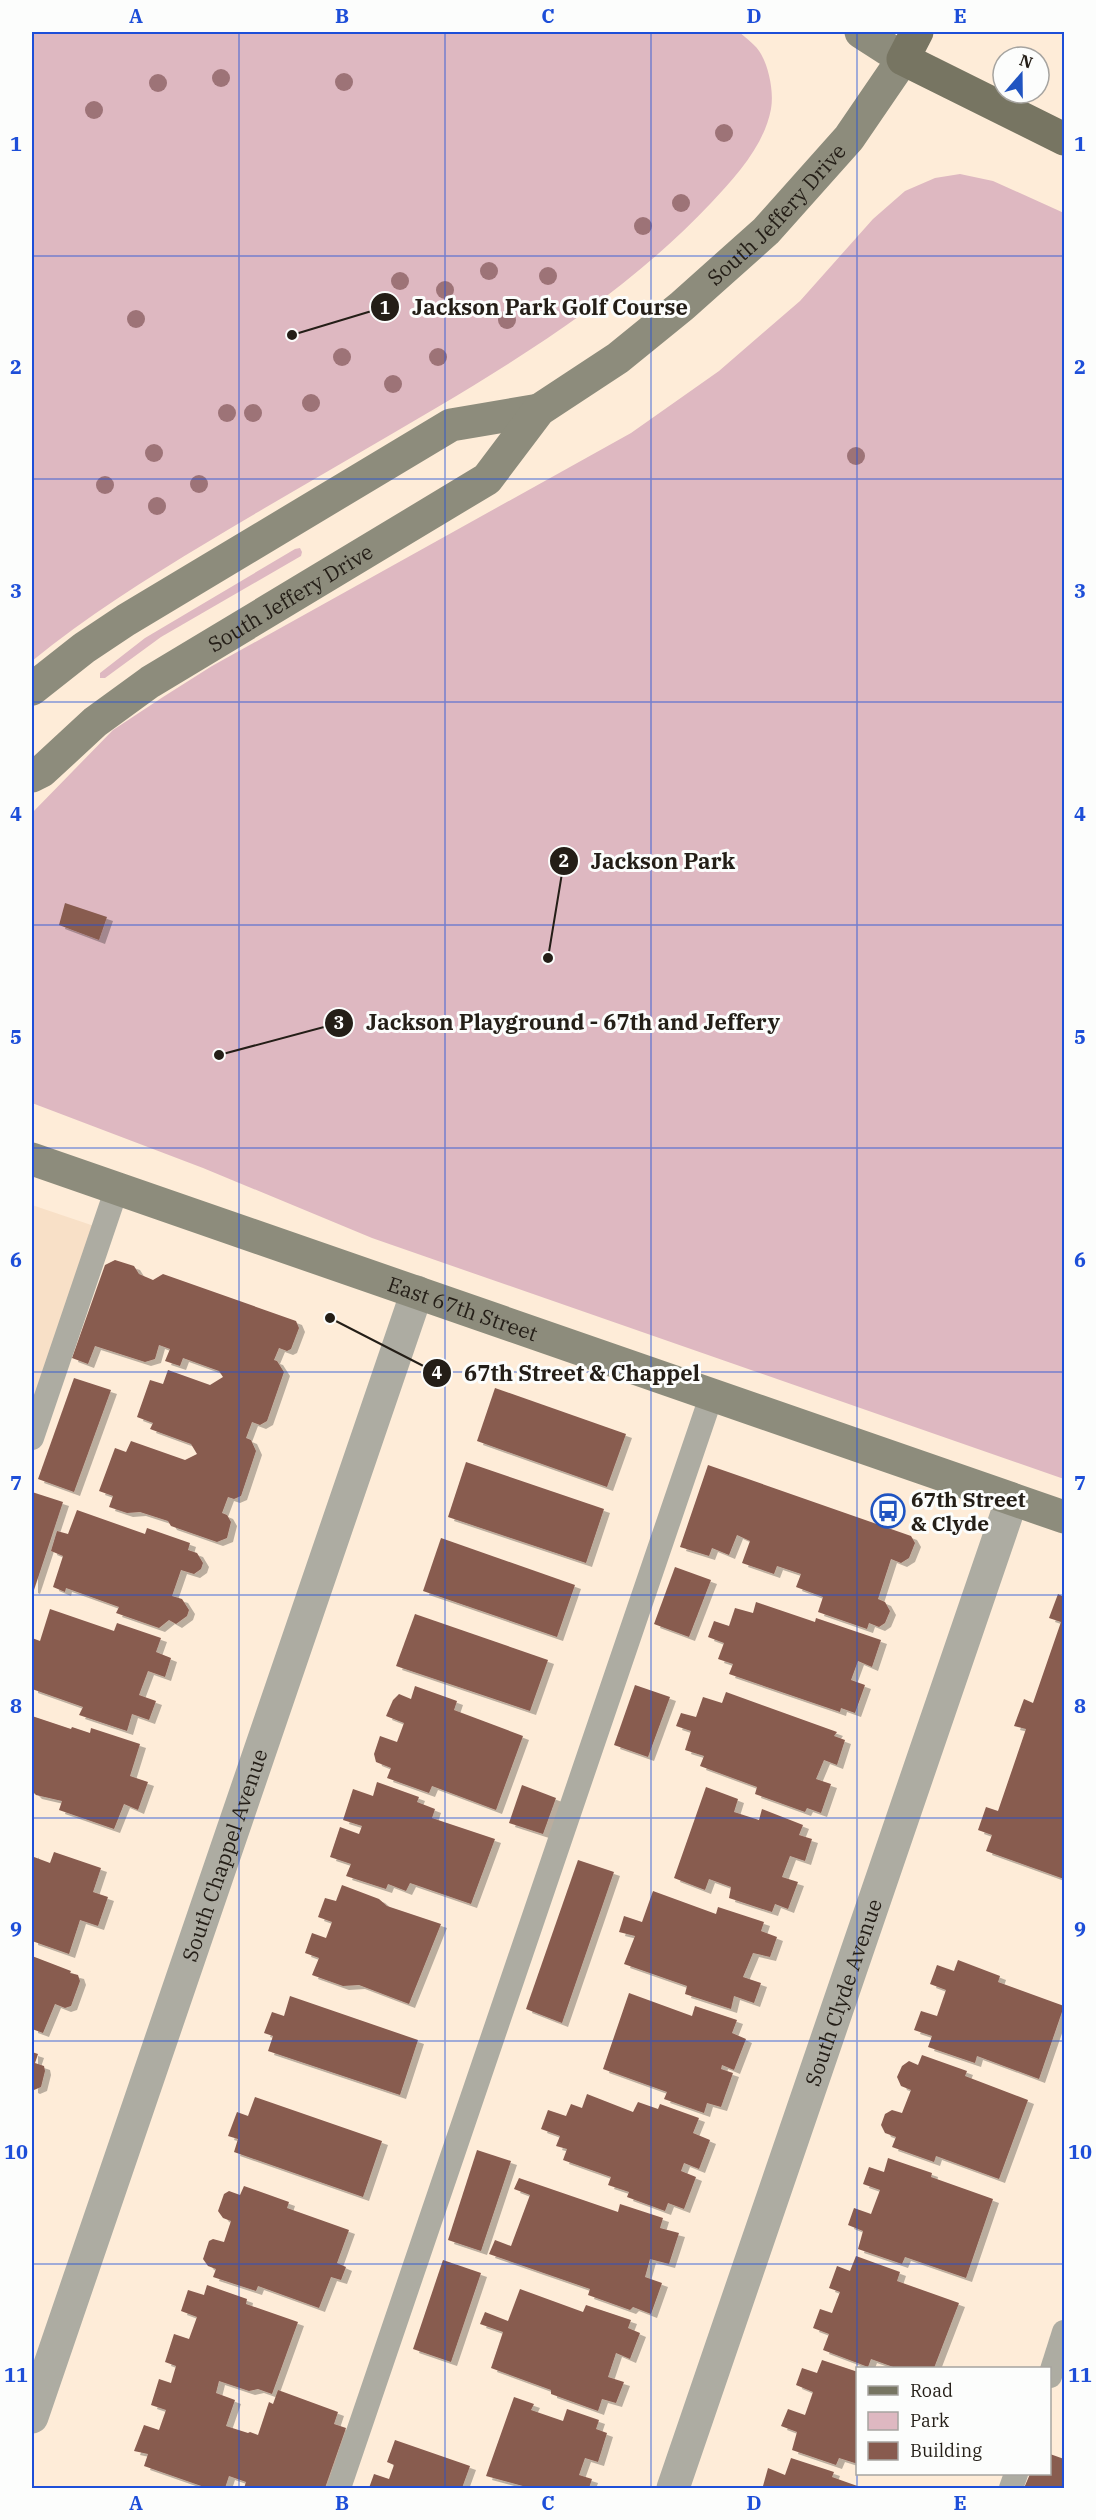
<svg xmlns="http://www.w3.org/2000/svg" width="1096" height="2520" font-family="'IBM Plex Serif',serif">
<defs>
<filter id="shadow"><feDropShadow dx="6" dy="4" stdDeviation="0" flood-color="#0004"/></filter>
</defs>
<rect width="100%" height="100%" fill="#feecd8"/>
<!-- built -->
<path fill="#f8e0c7" d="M32,1205L103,1229L32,1438Z"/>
<!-- green -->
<g fill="#deb8c1">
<path d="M32,32H739C746,38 756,45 761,54C769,68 774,92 771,109C764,146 736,176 711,203C632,287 535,349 436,408C360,453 282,497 206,543C146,579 86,617 32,661Z"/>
<path d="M960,174L993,181L1064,213V1479L372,1238L203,1168L32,1103V813L113,730L163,697L212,666L631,433L719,371L800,301L873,219L905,191L935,178Z"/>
<path d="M300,548L302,552L301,556L161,637L105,678H100V673L145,638L295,549Z"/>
</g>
<!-- building -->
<g fill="#885b4f" filter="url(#shadow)">
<path d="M65,903L107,917L99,940L59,925Z"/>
<path d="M115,1260L134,1266L139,1274L153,1280L163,1274L296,1321L299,1328L291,1349L287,1351L279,1348L274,1360L277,1361L284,1372L267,1421L260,1425L252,1422L246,1438L251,1440L256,1451L241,1496L234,1499L228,1497L222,1513L227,1515L231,1522L227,1538L217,1542L171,1526L168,1521L140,1512L127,1513L109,1507L113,1496L99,1491L115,1448L126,1452L131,1441L185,1460L197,1454L191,1444L150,1429L153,1423L137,1417L150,1380L163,1384L168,1370L210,1385L223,1377L219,1371L183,1358L180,1366L165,1361L170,1349L159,1345L155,1359L145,1362L95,1346L88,1364L72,1358L105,1265Z"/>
<path d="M74,1378L111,1390L74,1492L38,1479Z"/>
<path d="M495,1388L626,1434L607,1487L477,1441Z"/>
<path d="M466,1462L604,1509L586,1563L448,1517Z"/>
<path d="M708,1465L911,1536L915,1543L909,1558L901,1563L891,1559L878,1599L885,1602L890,1611L885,1623L879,1627L869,1623L867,1629L818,1612L823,1597L796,1587L801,1574L777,1566L774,1574L742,1563L750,1541L737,1535L729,1555L712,1548L709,1556L680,1547Z"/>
<path d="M32,1492L63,1502L34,1590L32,1589Z"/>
<path d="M77,1510L145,1534L147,1528L190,1543L188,1550L197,1553L203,1563L201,1569L194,1574L181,1570L172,1596L182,1599L189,1610L187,1616L176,1624L169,1620L159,1628L116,1613L119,1607L66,1588L65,1592L53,1587L63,1556L51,1551L57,1531L68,1534Z"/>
<path d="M441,1538L575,1585L557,1637L423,1591Z"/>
<path d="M675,1567L711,1580L689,1637L654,1624Z"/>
<path d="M1058,1594L1064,1597V1879L986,1851L992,1835L978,1830L986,1807L998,1811L1026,1729L1014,1726L1024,1699L1033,1703L1061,1622L1049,1618Z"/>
<path d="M756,1602L815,1622L816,1618L881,1640L872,1667L858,1661L851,1680L865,1685L855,1713L841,1708L840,1712L729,1674L733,1664L718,1659L724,1643L708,1637L714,1621L729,1626L735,1608L753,1613Z"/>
<path d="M50,1609L114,1631L117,1623L161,1638L156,1652L171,1658L165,1677L148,1671L139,1695L156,1701L149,1720L132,1714L127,1731L79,1715L83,1707L32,1689V1665L34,1658L32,1657V1638L40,1641Z"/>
<path d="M415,1614L548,1660L530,1711L396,1666Z"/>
<path d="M635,1685L670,1697L648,1757L614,1745Z"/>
<path d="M415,1686L457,1701L454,1710L523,1736L496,1810L432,1786L429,1793L387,1778L391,1768L376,1762L374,1754L380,1736L397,1742L404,1723L386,1716L393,1700L399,1694L411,1699Z"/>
<path d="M726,1692L837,1732L834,1736L845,1740L837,1765L824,1760L816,1779L831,1784L821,1813L807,1808L805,1812L755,1794L757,1787L700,1766L704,1756L685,1750L691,1731L676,1726L681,1713L696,1717L703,1697L722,1703Z"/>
<path d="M32,1716L71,1729L72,1727L90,1733L91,1728L140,1744L130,1776L148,1782L138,1810L124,1804L114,1829L59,1810L62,1801L36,1795L32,1791Z"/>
<path d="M377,1782L419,1797L417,1802L435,1809L432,1818L495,1839L471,1904L410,1883L406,1891L388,1884L386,1889L346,1876L351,1864L330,1857L340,1827L359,1834L362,1826L343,1820L353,1789L373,1796Z"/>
<path d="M522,1785L556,1798L543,1834L509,1823Z"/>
<path d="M706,1787L738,1799L734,1812L759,1820L762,1809L803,1825L799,1835L812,1839L805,1861L790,1856L782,1877L798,1882L788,1909L775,1904L772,1912L729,1898L731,1887L709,1879L705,1890L674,1878Z"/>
<path d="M54,1852L101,1868L93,1892L108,1897L98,1926L80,1920L69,1954L32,1941V1853L34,1857L50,1863Z"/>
<path d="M578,1860L614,1872L562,2023L526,2009Z"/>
<path d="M342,1885L379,1899L387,1906L441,1924L409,2004L359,1985L343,1986L312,1975L319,1958L305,1953L312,1933L326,1938L332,1922L318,1917L325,1898L336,1901Z"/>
<path d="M653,1891L716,1914L718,1907L764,1922L761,1931L777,1937L770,1957L753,1953L743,1977L761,1983L754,2003L734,1996L731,2009L685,1994L687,1986L624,1964L635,1936L619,1932L624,1916L642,1922Z"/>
<path d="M32,1956L71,1971L70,1973L78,1975L80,1981L71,2006L65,2008L55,2004L43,2033L32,2029Z"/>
<path d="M958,1960L1000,1976L998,1982L1064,2006L1039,2079L977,2056L975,2063L928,2047L932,2036L914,2030L921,2011L937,2016L946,1990L930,1984L937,1965L954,1971Z"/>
<path d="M629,1993L692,2016L695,2006L737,2020L732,2033L746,2039L734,2070L722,2065L721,2069L733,2073L721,2107L707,2103L704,2113L664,2099L667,2092L603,2069Z"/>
<path d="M290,1996L418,2040L400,2095L268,2051L273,2036L264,2033L272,2012L284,2016Z"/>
<path d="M32,2052L38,2054L35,2063L44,2066L45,2071L41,2087L34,2090L32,2089Z"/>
<path d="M922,2055L967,2071L965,2076L1028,2100L999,2179L936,2156L934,2162L892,2147L896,2137L885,2133L881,2125L885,2114L892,2110L902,2113L911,2090L901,2086L897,2077L902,2066L909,2061L918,2065Z"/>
<path d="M587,2094L633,2112L638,2102L658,2109L660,2104L699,2118L693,2133L710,2140L699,2169L684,2163L681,2171L696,2177L684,2209L668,2203L665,2211L627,2197L629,2192L608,2185L611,2177L563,2160L567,2149L556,2146L560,2136L541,2129L548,2110L566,2116L571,2104L582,2108Z"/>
<path d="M255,2097L382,2141L363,2197L234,2152L238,2139L228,2136L237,2112L248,2116Z"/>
<path d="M477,2150L511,2161L481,2251L448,2240Z"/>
<path d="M888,2158L932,2173L931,2177L993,2199L966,2278L905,2257L902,2264L858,2249L863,2231L848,2225L854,2208L871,2214L880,2190L863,2184L869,2167L884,2172Z"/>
<path d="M519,2178L618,2212L620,2204L663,2218L660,2228L679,2233L669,2264L650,2259L645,2277L662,2283L651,2314L633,2307L630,2310L588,2295L590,2289L489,2254L495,2240L511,2246L530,2195L514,2189Z"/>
<path d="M244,2186L289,2202L287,2208L349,2230L337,2263L346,2267L341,2280L331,2277L319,2308L258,2286L256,2291L213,2277L216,2269L208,2266L203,2259L209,2241L213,2239L224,2242L231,2221L223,2218L218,2211L224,2194L229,2191L240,2195Z"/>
<path d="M856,2256L900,2272L897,2281L959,2303L934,2368H896L871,2359L868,2367L823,2350L829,2334L813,2328L820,2309L832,2313L840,2292L829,2288L837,2266L850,2271Z"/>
<path d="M443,2260L481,2273L451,2362L413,2349Z"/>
<path d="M207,2285L247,2299L246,2304L298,2322L272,2394L258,2389L249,2391L219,2381L216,2393L235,2400L226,2426L248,2433L250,2432L258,2435L269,2402L273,2404L278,2390L338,2412L334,2424L346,2428L325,2488H244L246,2482L229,2476L225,2488H207L144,2466L148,2454L134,2451L144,2425L159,2430L166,2410L151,2405L159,2379L171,2383L176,2366L165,2362L174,2334L189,2339L197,2317L181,2311L188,2290L204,2295Z"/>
<path d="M520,2289L583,2312L586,2305L631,2320L628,2328L640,2333L630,2359L616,2353L608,2377L624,2382L616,2403L602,2399L598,2411L551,2394V2390L491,2368L503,2332L480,2324L485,2312L508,2321Z"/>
<path d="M822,2360L858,2372V2464L839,2458L836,2465L792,2450L797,2432L781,2426L788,2409L805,2415L813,2392L796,2385L802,2368L817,2373Z"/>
<path d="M514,2397L534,2404L531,2410L563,2421L567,2409L599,2420L596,2429L607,2433L598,2462L585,2458L579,2475L592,2479L589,2488H530L486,2476Z"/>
<path d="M395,2440L470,2466L462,2488H369L374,2474L389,2479L394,2465L387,2462Z"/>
<path d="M1050,2454L1064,2459V2488H1024L1030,2474H1050Z"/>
<path d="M791,2458L834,2472L832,2477L863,2488H769L763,2486L768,2468L785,2475Z"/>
</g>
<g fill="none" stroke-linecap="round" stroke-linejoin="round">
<!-- lane -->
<g stroke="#adaca2" stroke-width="24">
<path d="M32,1438L117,1188"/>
<path d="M1050,2376L1064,2332"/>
<path d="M339,2488L712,1394"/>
<path d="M1011,2488L1016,2474"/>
</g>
<!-- street -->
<g stroke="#adaca2" stroke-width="33">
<path id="s1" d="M32,2417L417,1292"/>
<path id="s2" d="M673,2488L1012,1499"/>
</g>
<!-- secondary -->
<g stroke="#8d8c7c" stroke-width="33">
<path d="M32,689L84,648L126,620L451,425L539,410"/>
<path id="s3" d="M32,776L42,771L95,722L150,682L487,479L539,410L618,358L682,306L766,231L849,138L903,59L861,32"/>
<path id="s4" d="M32,1159L1064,1517"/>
</g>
<!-- primary -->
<path stroke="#777562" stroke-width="33" d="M917,32L903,59L1064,139"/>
</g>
<!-- trees -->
<g fill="#9d7377">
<circle cx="221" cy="78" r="9"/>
<circle cx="344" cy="82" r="9"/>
<circle cx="158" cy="83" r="9"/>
<circle cx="94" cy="110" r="9"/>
<circle cx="724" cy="133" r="9"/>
<circle cx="681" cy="203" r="9"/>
<circle cx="643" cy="226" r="9"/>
<circle cx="489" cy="271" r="9"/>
<circle cx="548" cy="276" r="9"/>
<circle cx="400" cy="281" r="9"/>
<circle cx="445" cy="290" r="9"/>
<circle cx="136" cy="319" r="9"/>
<circle cx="507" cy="320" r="9"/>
<circle cx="342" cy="357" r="9"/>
<circle cx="438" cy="357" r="9"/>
<circle cx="393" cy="384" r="9"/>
<circle cx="311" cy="403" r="9"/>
<circle cx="227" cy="413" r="9"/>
<circle cx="253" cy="413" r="9"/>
<circle cx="154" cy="453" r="9"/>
<circle cx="856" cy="456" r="9"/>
<circle cx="199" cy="484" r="9"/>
<circle cx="105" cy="485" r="9"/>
<circle cx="157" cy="506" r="9"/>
</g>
<!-- grid -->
<path fill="none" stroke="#1d4ed8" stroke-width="1.5" stroke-opacity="0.55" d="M239,32V2488M445,32V2488M651,32V2488M857,32V2488M32,256H1064M32,479H1064M32,702H1064M32,925H1064M32,1148H1064M32,1372H1064M32,1595H1064M32,1818H1064M32,2041H1064M32,2264H1064"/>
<!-- icons -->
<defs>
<symbol id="bus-ring" viewBox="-11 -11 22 22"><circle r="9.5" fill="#fcfdfc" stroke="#2054c1" stroke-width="1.5"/><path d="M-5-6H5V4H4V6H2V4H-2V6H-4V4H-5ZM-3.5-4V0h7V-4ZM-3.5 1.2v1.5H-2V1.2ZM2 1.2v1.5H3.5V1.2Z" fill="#2054c1"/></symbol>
</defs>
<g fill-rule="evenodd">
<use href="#bus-ring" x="869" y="1492" width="38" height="38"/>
</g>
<g text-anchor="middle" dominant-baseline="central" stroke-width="6" stroke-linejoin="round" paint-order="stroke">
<!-- street labels -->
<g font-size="21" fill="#241e17" stroke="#fcfdfc">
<text stroke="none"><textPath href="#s3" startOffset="940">South Jeffery Drive</textPath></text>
<text stroke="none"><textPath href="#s3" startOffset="315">South Jeffery Drive</textPath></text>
<text stroke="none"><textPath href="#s4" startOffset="456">East 67th Street</textPath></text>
<text stroke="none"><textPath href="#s1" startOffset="594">South Chappel Avenue</textPath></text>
<text stroke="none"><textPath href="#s2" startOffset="524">South Clyde Avenue</textPath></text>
</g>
<!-- poi labels -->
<g font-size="21" font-weight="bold" fill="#241e17" stroke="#fcfdfc" text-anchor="start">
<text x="911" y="1499">67th Street<tspan x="911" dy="24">&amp; Clyde</tspan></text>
</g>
</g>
<!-- callouts -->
<path fill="none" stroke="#241e17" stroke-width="2" d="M292 335L385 307M548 958L564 861M219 1055L339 1023M330 1318L437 1373"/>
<g fill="#241e17" stroke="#fcfdfc" stroke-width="2">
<circle cx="292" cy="335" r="6"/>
<circle cx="548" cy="958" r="6"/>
<circle cx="219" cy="1055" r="6"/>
<circle cx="330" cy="1318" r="6"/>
<circle cx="385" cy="307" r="15"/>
<circle cx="564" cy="861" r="15"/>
<circle cx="339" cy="1023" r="15"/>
<circle cx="437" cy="1373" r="15"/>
</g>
<g font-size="18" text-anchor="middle" font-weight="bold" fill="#fff">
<text x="385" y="314">1</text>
<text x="564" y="867">2</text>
<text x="339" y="1029">3</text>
<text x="437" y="1379">4</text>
</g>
<g font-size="22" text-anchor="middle" font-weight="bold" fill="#241e17" stroke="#fcfdfc" stroke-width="6" stroke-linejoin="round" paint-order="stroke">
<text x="550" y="315">Jackson Park Golf Course</text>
<text x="663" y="869">Jackson Park</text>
<text x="573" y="1030">Jackson Playground - 67th and Jeffery</text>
<text x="582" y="1381">67th Street &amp; Chappel</text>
</g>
<!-- border -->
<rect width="1096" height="2520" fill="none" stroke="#fcfdfc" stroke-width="66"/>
<!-- legend -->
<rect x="856" y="2367" width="195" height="108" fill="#fcfdfc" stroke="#a6a4a0" stroke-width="1.5"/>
<rect x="868" y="2386" width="30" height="9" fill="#777562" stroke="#a6a4a0" stroke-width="1.5"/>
<text x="910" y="2397" font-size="18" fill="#241e17">Road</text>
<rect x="868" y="2412" width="30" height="18" fill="#deb8c1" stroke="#a6a4a0" stroke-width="1.5"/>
<text x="910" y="2427" font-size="18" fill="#241e17">Park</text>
<rect x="868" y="2442" width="30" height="18" fill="#885b4f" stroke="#a6a4a0" stroke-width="1.5"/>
<text x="910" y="2457" font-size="18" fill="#241e17">Building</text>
<!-- north arrow -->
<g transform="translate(1021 75) rotate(20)"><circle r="28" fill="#fcfdfc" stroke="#a6a4a0" stroke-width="1.5"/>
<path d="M0-4.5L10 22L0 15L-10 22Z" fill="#2054c1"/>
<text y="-9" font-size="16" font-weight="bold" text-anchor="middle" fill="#241e17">N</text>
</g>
<rect x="33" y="33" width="1030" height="2454" fill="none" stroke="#1d4ed8" stroke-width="2"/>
<g font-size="20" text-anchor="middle" font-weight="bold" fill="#1d4ed8">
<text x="136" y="23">A</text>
<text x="342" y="23">B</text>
<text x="548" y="23">C</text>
<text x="754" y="23">D</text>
<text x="960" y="23">E</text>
<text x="16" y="151">1</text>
<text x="1080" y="151">1</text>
<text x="16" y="374">2</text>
<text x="1080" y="374">2</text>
<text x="16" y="598">3</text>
<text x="1080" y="598">3</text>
<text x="16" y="821">4</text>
<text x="1080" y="821">4</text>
<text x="16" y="1044">5</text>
<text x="1080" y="1044">5</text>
<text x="16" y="1267">6</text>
<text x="1080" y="1267">6</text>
<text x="16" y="1490">7</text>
<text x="1080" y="1490">7</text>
<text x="16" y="1713">8</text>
<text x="1080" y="1713">8</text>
<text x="16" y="1936">9</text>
<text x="1080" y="1936">9</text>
<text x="16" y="2159">10</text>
<text x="1080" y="2159">10</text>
<text x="16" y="2382">11</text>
<text x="1080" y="2382">11</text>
<text x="136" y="2510">A</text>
<text x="342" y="2510">B</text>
<text x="548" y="2510">C</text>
<text x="754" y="2510">D</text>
<text x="960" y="2510">E</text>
</g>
</svg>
